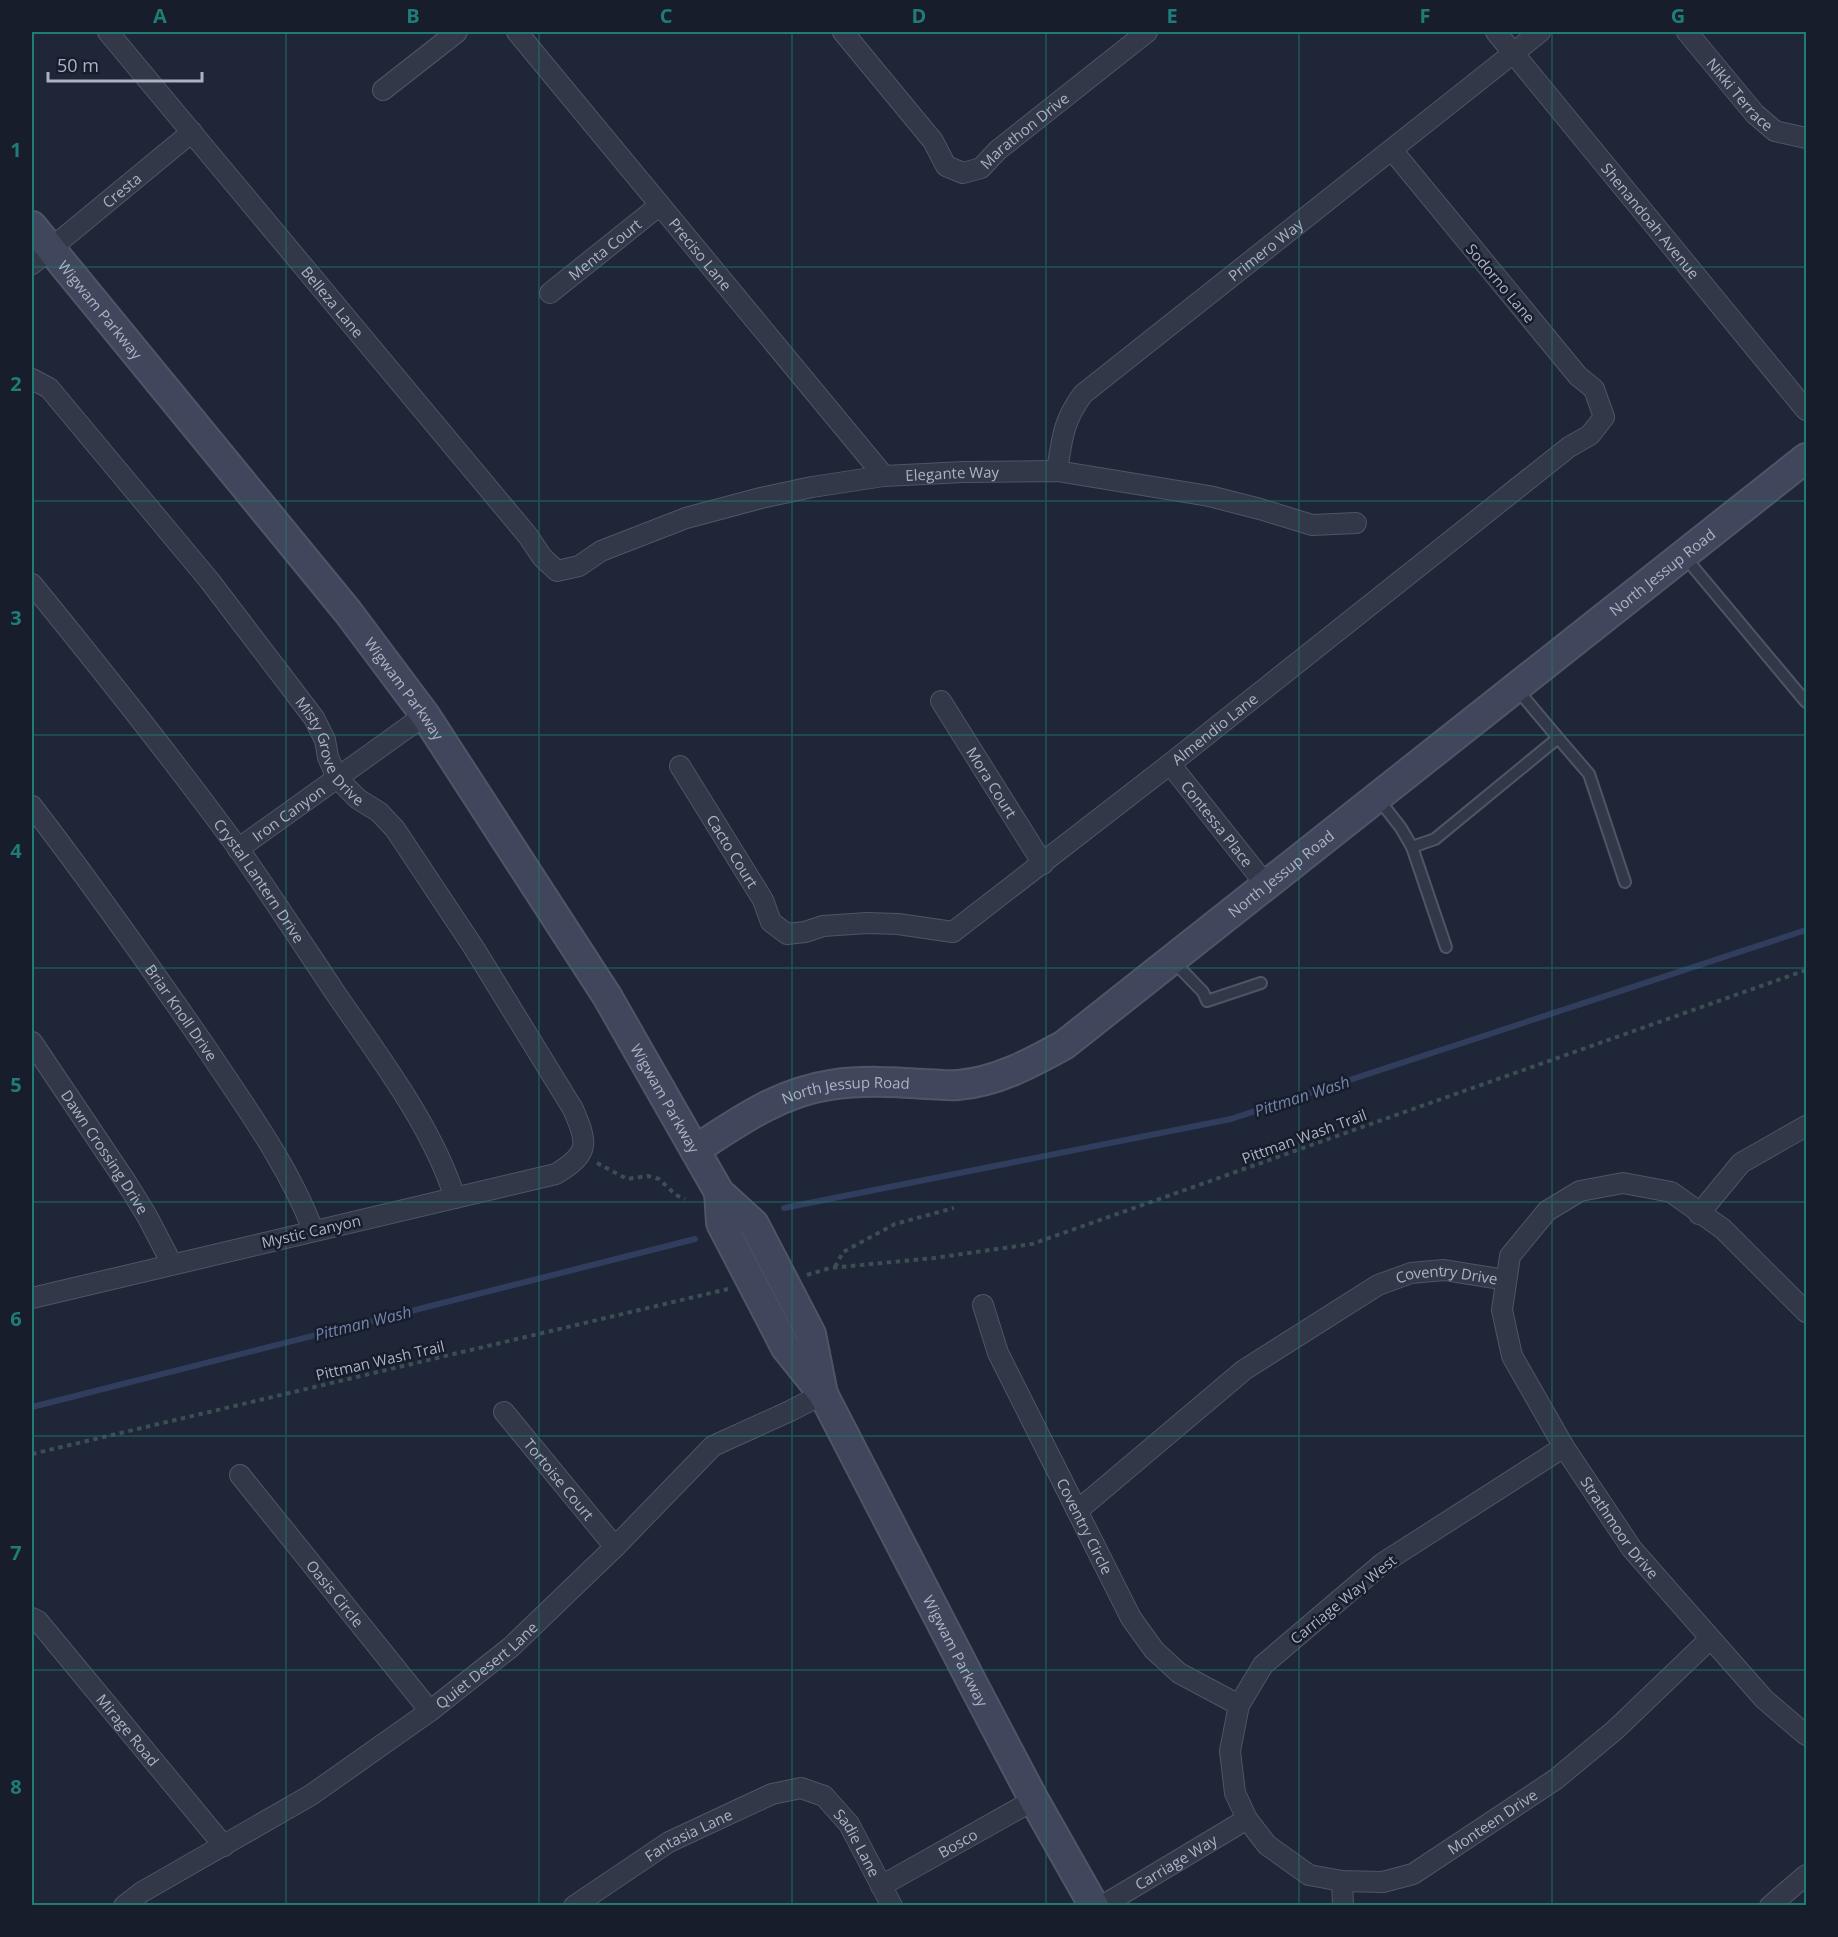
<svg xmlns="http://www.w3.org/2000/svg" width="1838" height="1937" font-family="'Open Sans',sans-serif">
<rect width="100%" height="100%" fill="#1f2637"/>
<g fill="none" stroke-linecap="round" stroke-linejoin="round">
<!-- stream -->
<g stroke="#303d5d" stroke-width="6">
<path d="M784,1208L1231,1119L1806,930"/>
<path d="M32,1407L695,1239"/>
</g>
<defs>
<g id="lane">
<path d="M1684,556L1806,702"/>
<path d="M1558,738L1589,774L1625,882"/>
<path d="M1377,797L1401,828L1412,847L1446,947"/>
<path d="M1412,847L1435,839L1558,738L1516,688"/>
<path d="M1172,960L1203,992L1207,1001L1261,983"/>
</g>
<g id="street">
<path id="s1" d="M108,32L528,536L542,557L557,571L579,566L601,551L686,518L761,498L812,487L884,476L964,472L1057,471L1209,496L1260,509L1312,525L1356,523"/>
<path id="s2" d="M517,32L884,476"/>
<path id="s3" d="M843,32L933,141L946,166L963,173L981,168L998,150L1147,32"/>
<path id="s4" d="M1496,32L1806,410"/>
<path id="s5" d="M1687,32L1755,114L1775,131L1806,138"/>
<path d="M383,90L457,32"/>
<path id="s6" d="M32,264L192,132"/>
<path id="s7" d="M550,293L660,205"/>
<path id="s8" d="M32,379L49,388L209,580L314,718L325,740L328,757L337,778L358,799L379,812L395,829L474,948L573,1109C588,1144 590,1153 556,1174L32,1298"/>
<path id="s9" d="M1057,471C1062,439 1063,421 1083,394L1540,32"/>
<path id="s10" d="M32,584C102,670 172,758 238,848C271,895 302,943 334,991C377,1054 432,1125 455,1198"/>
<path id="s11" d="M941,701L1043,864"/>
<path id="s12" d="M1170,764L1266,885"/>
<path id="s13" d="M680,766L763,900L771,922L787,934L805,932L823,926L867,923L898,924L953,932L1170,764L1569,447L1590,435L1604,417L1594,389L1578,376L1392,150"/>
<path id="s14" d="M32,806C92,884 149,965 205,1046C244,1105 288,1164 313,1230"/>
<path id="s15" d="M238,849L425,715"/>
<path id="s16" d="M32,1042L126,1182L147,1216L172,1264"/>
<path d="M1699,1214L1741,1163L1806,1126"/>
<path id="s17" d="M983,1305L998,1353L1131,1618L1154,1650L1179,1673L1239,1705"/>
<path id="s18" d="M1806,1312L1723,1229L1671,1192L1623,1183L1580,1191L1547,1211L1510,1256L1502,1310L1512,1356L1564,1447L1632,1549L1764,1699L1806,1735"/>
<path id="s19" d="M504,1412L615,1547"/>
<path id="s20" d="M1564,1447L1383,1563L1263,1665L1239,1705L1230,1751L1235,1793L1247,1819L1267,1845L1309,1875L1342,1881L1383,1882L1413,1874L1556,1779L1615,1730L1710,1639"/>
<path id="s21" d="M240,1475L430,1711"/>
<path id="s22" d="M1077,1511L1244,1370L1378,1285L1411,1273L1444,1270L1506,1280"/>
<path id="s23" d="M32,1618L38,1621L224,1846"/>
<path d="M1342,1881L1343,1906"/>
<path id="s24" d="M881,1886L1034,1800"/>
<path id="s25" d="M124,1906L142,1892L311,1795L430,1711L511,1647L615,1547L713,1446L790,1411L823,1394"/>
<path id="s26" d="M574,1906L669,1842L772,1794L801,1788L824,1796L849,1824L892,1906"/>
<path id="s27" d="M1102,1906L1247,1819"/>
<path d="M1770,1906L1806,1875"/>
</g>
<g id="secondary">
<path id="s28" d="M32,226L348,612L425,715L607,996L719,1192L754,1224L811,1334L823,1394"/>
<path id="s29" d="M695,1150C738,1122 778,1093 830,1085C862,1080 894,1082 926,1084C936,1084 948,1086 958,1085C997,1082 1031,1063 1064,1045L1806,458"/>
<path id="s30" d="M719,1192L721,1223L786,1348L823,1394L975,1688L1034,1800L1094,1906"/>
</g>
</defs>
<!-- lane casing -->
<use href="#lane" stroke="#505566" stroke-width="14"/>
<!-- street casing -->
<use href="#street" stroke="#505566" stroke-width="22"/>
<!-- secondary casing -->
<use href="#secondary" stroke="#505566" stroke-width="32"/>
<!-- path -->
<g stroke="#3b4e53" stroke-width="4" stroke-dasharray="4.5 4.5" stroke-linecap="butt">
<path d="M597,1163L627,1179L648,1176L659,1179L676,1195L685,1199"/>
<path d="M835,1267L843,1252L895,1224L954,1208"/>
<path d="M807,1275L830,1268L934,1258L1032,1244L1806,970"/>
<path d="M32,1454L728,1289"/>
</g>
<!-- lane -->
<use href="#lane" stroke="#323848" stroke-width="10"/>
<!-- street -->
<use href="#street" stroke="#323848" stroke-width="20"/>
<!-- secondary -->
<use href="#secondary" stroke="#40465b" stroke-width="28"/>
</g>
<!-- grid -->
<path fill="none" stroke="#1f7c77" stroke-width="1.5" stroke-opacity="0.55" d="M286,32V1906M539,32V1906M792,32V1906M1046,32V1906M1299,32V1906M1552,32V1906M32,267H1806M32,501H1806M32,735H1806M32,968H1806M32,1202H1806M32,1436H1806M32,1670H1806"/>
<g text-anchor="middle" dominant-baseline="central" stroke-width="5" stroke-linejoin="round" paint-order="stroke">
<!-- street labels -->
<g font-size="15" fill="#acb2c5" stroke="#181d2c">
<text stroke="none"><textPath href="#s5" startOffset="82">Nikki Terrace</textPath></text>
<text stroke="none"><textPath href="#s3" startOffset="264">Marathon Drive</textPath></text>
<text stroke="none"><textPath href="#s6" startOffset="116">Cresta</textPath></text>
<text stroke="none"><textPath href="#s4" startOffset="244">Shenandoah Avenue</textPath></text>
<text stroke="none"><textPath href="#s7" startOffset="70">Menta Court</textPath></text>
<text stroke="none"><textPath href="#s9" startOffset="315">Primero Way</textPath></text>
<text stroke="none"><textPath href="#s2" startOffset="288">Preciso Lane</textPath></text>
<text transform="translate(1501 283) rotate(50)">Sodorno Lane</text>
<text stroke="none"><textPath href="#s1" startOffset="351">Belleza Lane</textPath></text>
<text stroke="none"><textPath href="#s28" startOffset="108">Wigwam Parkway</textPath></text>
<text stroke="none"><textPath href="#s1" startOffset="1113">Elegante Way</textPath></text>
<text stroke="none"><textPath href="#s29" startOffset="1156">North Jessup Road</textPath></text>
<text stroke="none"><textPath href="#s28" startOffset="594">Wigwam Parkway</textPath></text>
<text stroke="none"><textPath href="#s13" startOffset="700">Almendio Lane</textPath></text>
<text stroke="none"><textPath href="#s8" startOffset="480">Misty Grove Drive</textPath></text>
<text stroke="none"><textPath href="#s11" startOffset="96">Mora Court</textPath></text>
<text stroke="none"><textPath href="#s15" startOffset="62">Iron Canyon</textPath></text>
<text stroke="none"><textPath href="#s12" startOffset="76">Contessa Place</textPath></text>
<text stroke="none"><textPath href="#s13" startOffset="100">Cacto Court</textPath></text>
<text stroke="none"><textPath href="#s29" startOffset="670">North Jessup Road</textPath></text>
<text stroke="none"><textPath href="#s10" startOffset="374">Crystal Lantern Drive</textPath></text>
<text stroke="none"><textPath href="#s14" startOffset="255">Briar Knoll Drive</textPath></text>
<text stroke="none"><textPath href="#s29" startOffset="166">North Jessup Road</textPath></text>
<text stroke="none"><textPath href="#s28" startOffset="1080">Wigwam Parkway</textPath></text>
<text transform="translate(1304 1136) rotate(-20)">Pittman Wash Trail</text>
<text stroke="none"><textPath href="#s16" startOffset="132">Dawn Crossing Drive</textPath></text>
<text transform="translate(311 1231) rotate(-13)">Mystic Canyon</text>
<text stroke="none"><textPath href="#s22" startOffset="448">Coventry Drive</textPath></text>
<text transform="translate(380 1360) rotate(-13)">Pittman Wash Trail</text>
<text stroke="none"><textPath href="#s19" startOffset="87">Tortoise Court</textPath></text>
<text stroke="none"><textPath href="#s17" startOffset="244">Coventry Circle</textPath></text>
<text stroke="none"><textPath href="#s18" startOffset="675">Strathmoor Drive</textPath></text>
<text stroke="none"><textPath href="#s21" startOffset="152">Oasis Circle</textPath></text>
<text transform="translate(1343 1599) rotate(-39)">Carriage Way West</text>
<text stroke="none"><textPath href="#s30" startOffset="520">Wigwam Parkway</textPath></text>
<text stroke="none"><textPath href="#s25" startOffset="436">Quiet Desert Lane</textPath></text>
<text stroke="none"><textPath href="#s23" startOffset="148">Mirage Road</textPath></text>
<text stroke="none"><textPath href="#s20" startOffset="822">Monteen Drive</textPath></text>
<text stroke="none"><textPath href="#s26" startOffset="135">Fantasia Lane</textPath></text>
<text stroke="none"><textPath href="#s24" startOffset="88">Bosco</textPath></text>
<text stroke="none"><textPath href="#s26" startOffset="340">Sadie Lane</textPath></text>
<text stroke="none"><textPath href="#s27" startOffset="86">Carriage Way</textPath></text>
</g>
<!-- water labels -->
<g font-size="16" font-style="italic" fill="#7385ae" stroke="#181d2c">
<text transform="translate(1302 1096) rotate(-18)">Pittman Wash</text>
<text transform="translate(363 1323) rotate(-14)">Pittman Wash</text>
</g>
</g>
<!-- border -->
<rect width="1838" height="1937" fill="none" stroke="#181d2c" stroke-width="66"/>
<!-- scale -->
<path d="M48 72v9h154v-9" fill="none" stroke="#acb2c5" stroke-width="3"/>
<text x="57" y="72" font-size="18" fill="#acb2c5" stroke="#181d2c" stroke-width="4.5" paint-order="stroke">50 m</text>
<rect x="33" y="33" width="1772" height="1871" fill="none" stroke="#1f7c77" stroke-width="2"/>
<g font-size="20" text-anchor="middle" font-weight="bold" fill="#1f7c77">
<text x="160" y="23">A</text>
<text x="413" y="23">B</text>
<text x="666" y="23">C</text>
<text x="919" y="23">D</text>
<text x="1172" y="23">E</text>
<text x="1425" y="23">F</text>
<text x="1678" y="23">G</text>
<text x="16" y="157">1</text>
<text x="16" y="391">2</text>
<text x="16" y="625">3</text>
<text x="16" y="858">4</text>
<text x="16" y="1092">5</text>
<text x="16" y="1326">6</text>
<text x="16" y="1560">7</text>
<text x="16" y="1794">8</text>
</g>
</svg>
